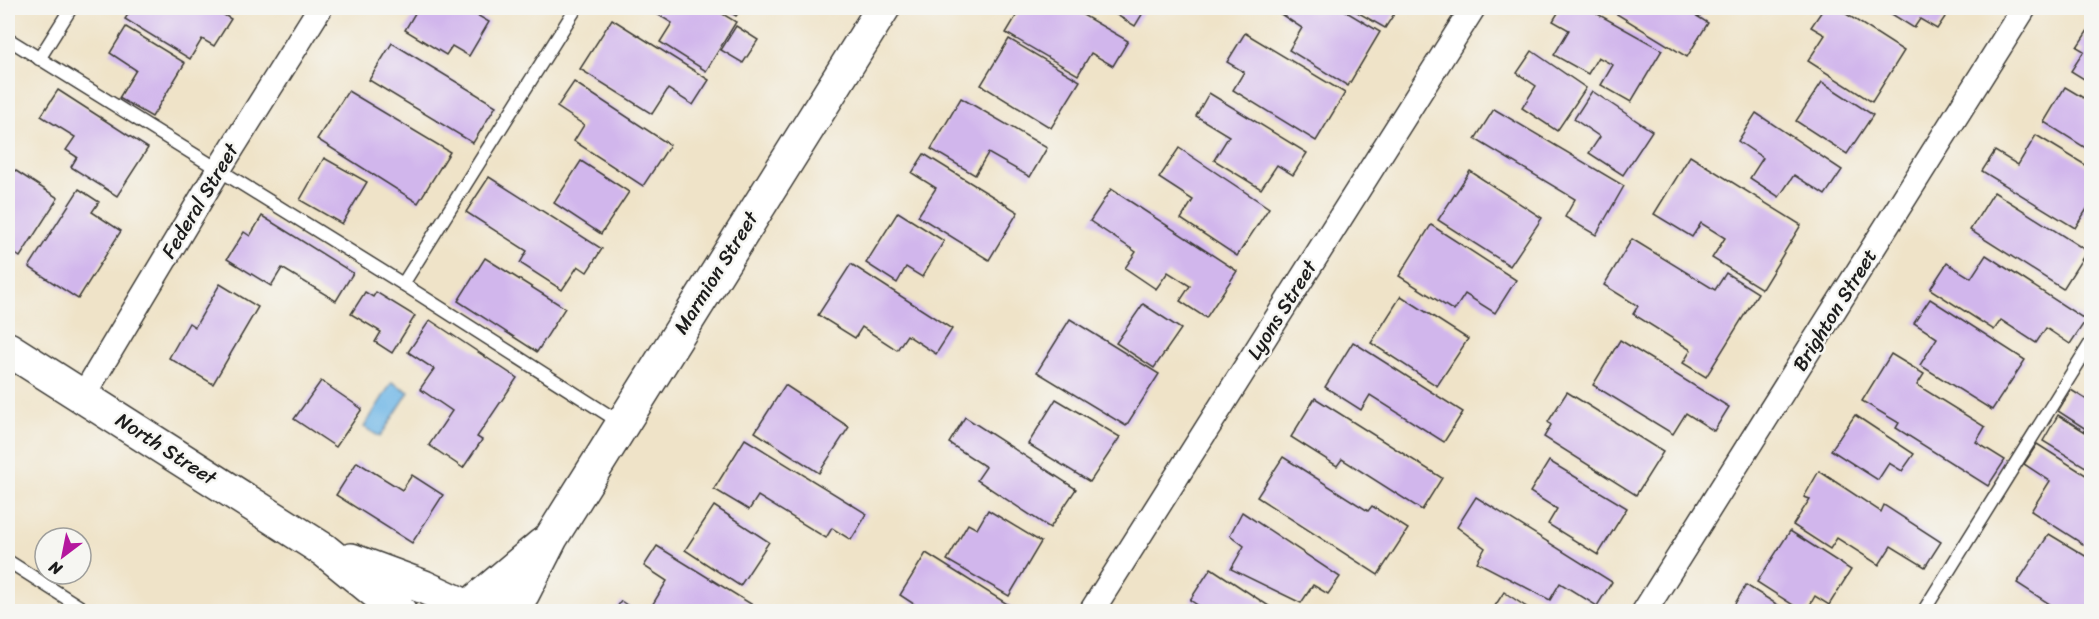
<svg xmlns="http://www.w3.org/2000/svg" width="2099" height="619" font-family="Sriracha,sans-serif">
<rect width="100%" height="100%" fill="#f6f6f2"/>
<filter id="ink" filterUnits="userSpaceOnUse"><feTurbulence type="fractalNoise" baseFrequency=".0167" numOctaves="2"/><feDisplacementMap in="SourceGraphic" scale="12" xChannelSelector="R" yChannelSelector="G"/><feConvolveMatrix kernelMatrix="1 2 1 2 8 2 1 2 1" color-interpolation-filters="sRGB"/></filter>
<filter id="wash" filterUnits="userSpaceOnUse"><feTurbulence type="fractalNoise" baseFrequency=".008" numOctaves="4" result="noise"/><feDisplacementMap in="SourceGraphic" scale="24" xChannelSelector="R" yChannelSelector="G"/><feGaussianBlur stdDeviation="1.35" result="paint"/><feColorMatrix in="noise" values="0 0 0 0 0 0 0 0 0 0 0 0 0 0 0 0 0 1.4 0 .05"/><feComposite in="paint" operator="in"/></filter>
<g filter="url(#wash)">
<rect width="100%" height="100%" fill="#efe3c8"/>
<!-- water -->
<path fill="#6eb6e6" stroke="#456981" stroke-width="1.5" d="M392,382L409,392L380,437L364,427Z"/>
<g id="blocks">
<!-- building -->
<g fill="#d1b6ec">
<path d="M132,8H212L231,19L214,46L202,39L190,59L125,19Z"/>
<path d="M418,8H465L489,22L469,56L452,46L446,55L405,30Z"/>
<path d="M485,8H497L493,13Z"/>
<path d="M647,8H713L736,22L706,71L660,42L672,23Z"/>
<path d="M723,8H742L736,16Z"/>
<path d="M1021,8H1071L1128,41L1113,66L1091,53L1078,75L1006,33Z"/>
<path d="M1105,8H1146L1135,26Z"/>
<path d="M1282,8H1340L1380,32L1348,86L1289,50L1302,28L1279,13Z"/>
<path d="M1350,8H1398L1385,28Z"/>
<path d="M1561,8H1587L1662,50L1631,102L1601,85L1613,65L1598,57L1588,74L1554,55L1569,30L1553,21Z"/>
<path d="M1607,8H1684L1708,23L1687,57Z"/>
<path d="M1824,8H1837L1904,51L1872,102L1808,61L1825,35L1811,27Z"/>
<path d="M1882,8H1951L1937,29L1920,19L1914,28Z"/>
<path d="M612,19L709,80L693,105L668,89L652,114L580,69Z"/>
<path d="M2092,24V84L2071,71L2084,51L2077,47Z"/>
<path d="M736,26L758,40L743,63L721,50Z"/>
<path d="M126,27L185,63L152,117L119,98L136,70L110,53Z"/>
<path d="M1245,33L1345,93L1316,141L1233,90L1244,72L1227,62Z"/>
<path d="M1009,39L1080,81L1051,128L981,85Z"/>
<path d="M392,43L496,106L473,143L369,80Z"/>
<path d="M1532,51L1586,88L1557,131L1522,108L1536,86L1517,73Z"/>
<path d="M574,82L670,145L643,186L574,141L584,125L557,107Z"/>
<path d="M1822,82L1873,115L1847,154L1796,121Z"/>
<path d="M2065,87L2092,103V152L2044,122Z"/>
<path d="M58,90L148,148L117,196L71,167L77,157L66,150L75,137L41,116Z"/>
<path d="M348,91L450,152L418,203L317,139Z"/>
<path d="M1592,91L1652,131L1623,175L1589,153L1600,137L1574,119Z"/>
<path d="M1209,93L1307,153L1293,175L1277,165L1261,189L1214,160L1229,136L1196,116Z"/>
<path d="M961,98L1047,148L1030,177L988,153L975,175L931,149Z"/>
<path d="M1494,109L1624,186L1596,235L1565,217L1575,199L1475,139Z"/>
<path d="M1756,113L1842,170L1825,195L1794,175L1779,197L1750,178L1763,158L1738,141Z"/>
<path d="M2036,135L2092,169V201L2075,228L1982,171L1995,151L2018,165Z"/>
<path d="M1179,148L1269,208L1237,256L1181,219L1193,200L1159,178Z"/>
<path d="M924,154L1018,212L989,260L918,216L936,188L912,173Z"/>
<path d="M1690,156L1801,225L1762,289L1712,258L1725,238L1701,223L1692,237L1654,214Z"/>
<path d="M324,158L367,182L342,224L300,200Z"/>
<path d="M581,161L629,192L601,234L554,203Z"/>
<path d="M13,169L58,198L20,257L8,249V178Z"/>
<path d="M1470,171L1542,218L1510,266L1438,220Z"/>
<path d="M489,177L602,249L587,272L578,266L562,290L520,263L527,251L466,212Z"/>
<path d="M79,189L99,202L92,212L121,231L78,299L29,267Z"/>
<path d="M1111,189L1237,271L1206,318L1180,301L1190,286L1168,272L1156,289L1125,268L1136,252L1090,221Z"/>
<path d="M1994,192L2087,251L2063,289L1970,230Z"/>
<path d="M898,212L944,241L922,277L906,267L897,283L866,263Z"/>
<path d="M262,216L353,273L336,301L282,268L271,286L227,259L244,232L250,236Z"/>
<path d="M1431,225L1516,280L1495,313L1465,294L1454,311L1399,276Z"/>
<path d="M1632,239L1715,290L1726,273L1758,293L1706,377L1683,363L1691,350L1633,314L1638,306L1604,285Z"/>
<path d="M1986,255L2086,320L2070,344L2046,328L2036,343L2001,320L1994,330L1930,289L1947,263L1971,278Z"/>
<path d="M485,258L565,308L537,352L458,301Z"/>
<path d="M851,264L952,329L936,354L907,335L897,350L862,327L855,338L818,315Z"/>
<path d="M220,284L258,307L213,384L169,358L189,323L195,327Z"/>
<path d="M365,292L373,297L376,292L415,316L392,353L375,342L381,332L351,314Z"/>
<path d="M1401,296L1468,339L1437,386L1371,343Z"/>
<path d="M1930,299L2025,360L1992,410L1920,365L1937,338L1914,323Z"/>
<path d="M1143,304L1181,329L1154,368L1116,343Z"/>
<path d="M1070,319L1159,374L1126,426L1037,372Z"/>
<path d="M430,320L517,378L477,437L482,440L463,468L429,445L452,411L420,389L434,369L408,352Z"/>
<path d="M1620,340L1729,407L1714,431L1686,413L1673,434L1593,385Z"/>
<path d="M1353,342L1463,412L1444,442L1370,395L1361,410L1325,387Z"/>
<path d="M1891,354L1924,374L1917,385L1985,427L1976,442L2005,460L1988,486L1896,428L1899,423L1862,401Z"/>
<path d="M321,381L362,409L336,447L294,419Z"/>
<path d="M785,385L849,427L819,473L755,432Z"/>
<path d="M2071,390L2092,403V433L2058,411Z"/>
<path d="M1567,392L1663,452L1636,495L1544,437L1551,425L1548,422Z"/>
<path d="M1315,398L1442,478L1422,510L1342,459L1337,466L1291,437Z"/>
<path d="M1056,399L1120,437L1090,482L1028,444Z"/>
<path d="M1855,415L1914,454L1902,471L1889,463L1878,480L1831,450Z"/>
<path d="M2058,415L2092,436V471L2043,441Z"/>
<path d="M965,417L1076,489L1050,528L977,480L986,467L949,443Z"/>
<path d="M745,439L867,514L851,540L832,528L826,538L758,496L749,510L714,489Z"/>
<path d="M2037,444L2092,479V550L2031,511L2050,481L2024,464Z"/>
<path d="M1283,457L1368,511L1372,506L1408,529L1378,575L1257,497Z"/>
<path d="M1549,461L1627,508L1598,555L1548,524L1557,509L1530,492Z"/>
<path d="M357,462L402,490L412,475L443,495L412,543L336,495Z"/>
<path d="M1819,471L1881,512L1884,505L1941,542L1925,567L1891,546L1879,565L1837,538L1830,549L1793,525L1810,499L1804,497Z"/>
<path d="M1476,497L1612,582L1597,606L1560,583L1550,600L1477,562L1485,548L1457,527Z"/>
<path d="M714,506L769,542L740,586L685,550Z"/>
<path d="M988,510L1041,542L1009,596L947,560L968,524L977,529Z"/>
<path d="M1242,512L1340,577L1328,594L1313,585L1301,603L1231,569L1244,546L1230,535Z"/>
<path d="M1790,531L1851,570L1829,605L1815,596L1806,612H1804L1757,582Z"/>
<path d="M2049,534L2092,560V612H2062L2017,583Z"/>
<path d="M657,546L764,612H658L651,607L667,581L644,566Z"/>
<path d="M926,553L1020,612H926L900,595Z"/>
<path d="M1211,568L1278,612H1208L1190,600Z"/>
<path d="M1746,585L1789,612H1730Z"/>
<path d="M1504,592L1534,612H1491Z"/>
<path d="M621,601L637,612H614Z"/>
</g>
</g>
</g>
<g filter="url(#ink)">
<use href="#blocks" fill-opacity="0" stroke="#3c3a36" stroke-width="1.5"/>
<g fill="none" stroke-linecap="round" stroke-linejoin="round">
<defs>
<g id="lane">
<path d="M8,39L403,284L621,423"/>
<path d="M39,59L71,8"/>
<path d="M403,284L576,8"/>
<path d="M8,561L88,612"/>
<path d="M1923,612L2092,341"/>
</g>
<g id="street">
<path d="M83,396L219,169L320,8"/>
<path d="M1091,612L1473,8"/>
<path d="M1644,612L2024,8"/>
</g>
<g id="secondary">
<path d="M8,349L324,550L400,612"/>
<path d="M351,560L424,587L459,603"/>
<path d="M478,599L542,545"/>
<path d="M510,612L523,593L551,538L883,8"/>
</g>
</defs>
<!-- lane casing -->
<use href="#lane" stroke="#3c3a36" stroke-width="15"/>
<!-- street casing -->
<use href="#street" stroke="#3c3a36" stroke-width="27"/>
<!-- secondary casing -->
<use href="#secondary" stroke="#3c3a36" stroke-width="36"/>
<!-- lane -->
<use href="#lane" stroke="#fff" stroke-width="12"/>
<!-- street -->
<use href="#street" stroke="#fff" stroke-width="24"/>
<!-- secondary -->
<use href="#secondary" stroke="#fff" stroke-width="33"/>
</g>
</g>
<g text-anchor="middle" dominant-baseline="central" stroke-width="5" stroke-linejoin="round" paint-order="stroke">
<!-- street labels -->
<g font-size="20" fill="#1c1c1c" stroke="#f6f6f2">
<text transform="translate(200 201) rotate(-59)">Federal Street</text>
<text transform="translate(716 273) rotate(-58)">Marmion Street</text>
<text transform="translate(1282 310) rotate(-58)">Lyons Street</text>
<text transform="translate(1835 310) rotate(-58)">Brighton Street</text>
<text transform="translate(166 449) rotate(33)">North Street</text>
</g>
</g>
<!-- margin -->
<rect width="2099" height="619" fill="none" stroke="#f6f6f2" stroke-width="30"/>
<!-- north arrow -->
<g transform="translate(63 556) rotate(212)"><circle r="28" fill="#f6f6f2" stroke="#9f9f9c" stroke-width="1.5"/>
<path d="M0-4.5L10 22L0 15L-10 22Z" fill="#b5179e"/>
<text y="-9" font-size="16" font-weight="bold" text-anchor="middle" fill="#1c1c1c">N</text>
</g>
</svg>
